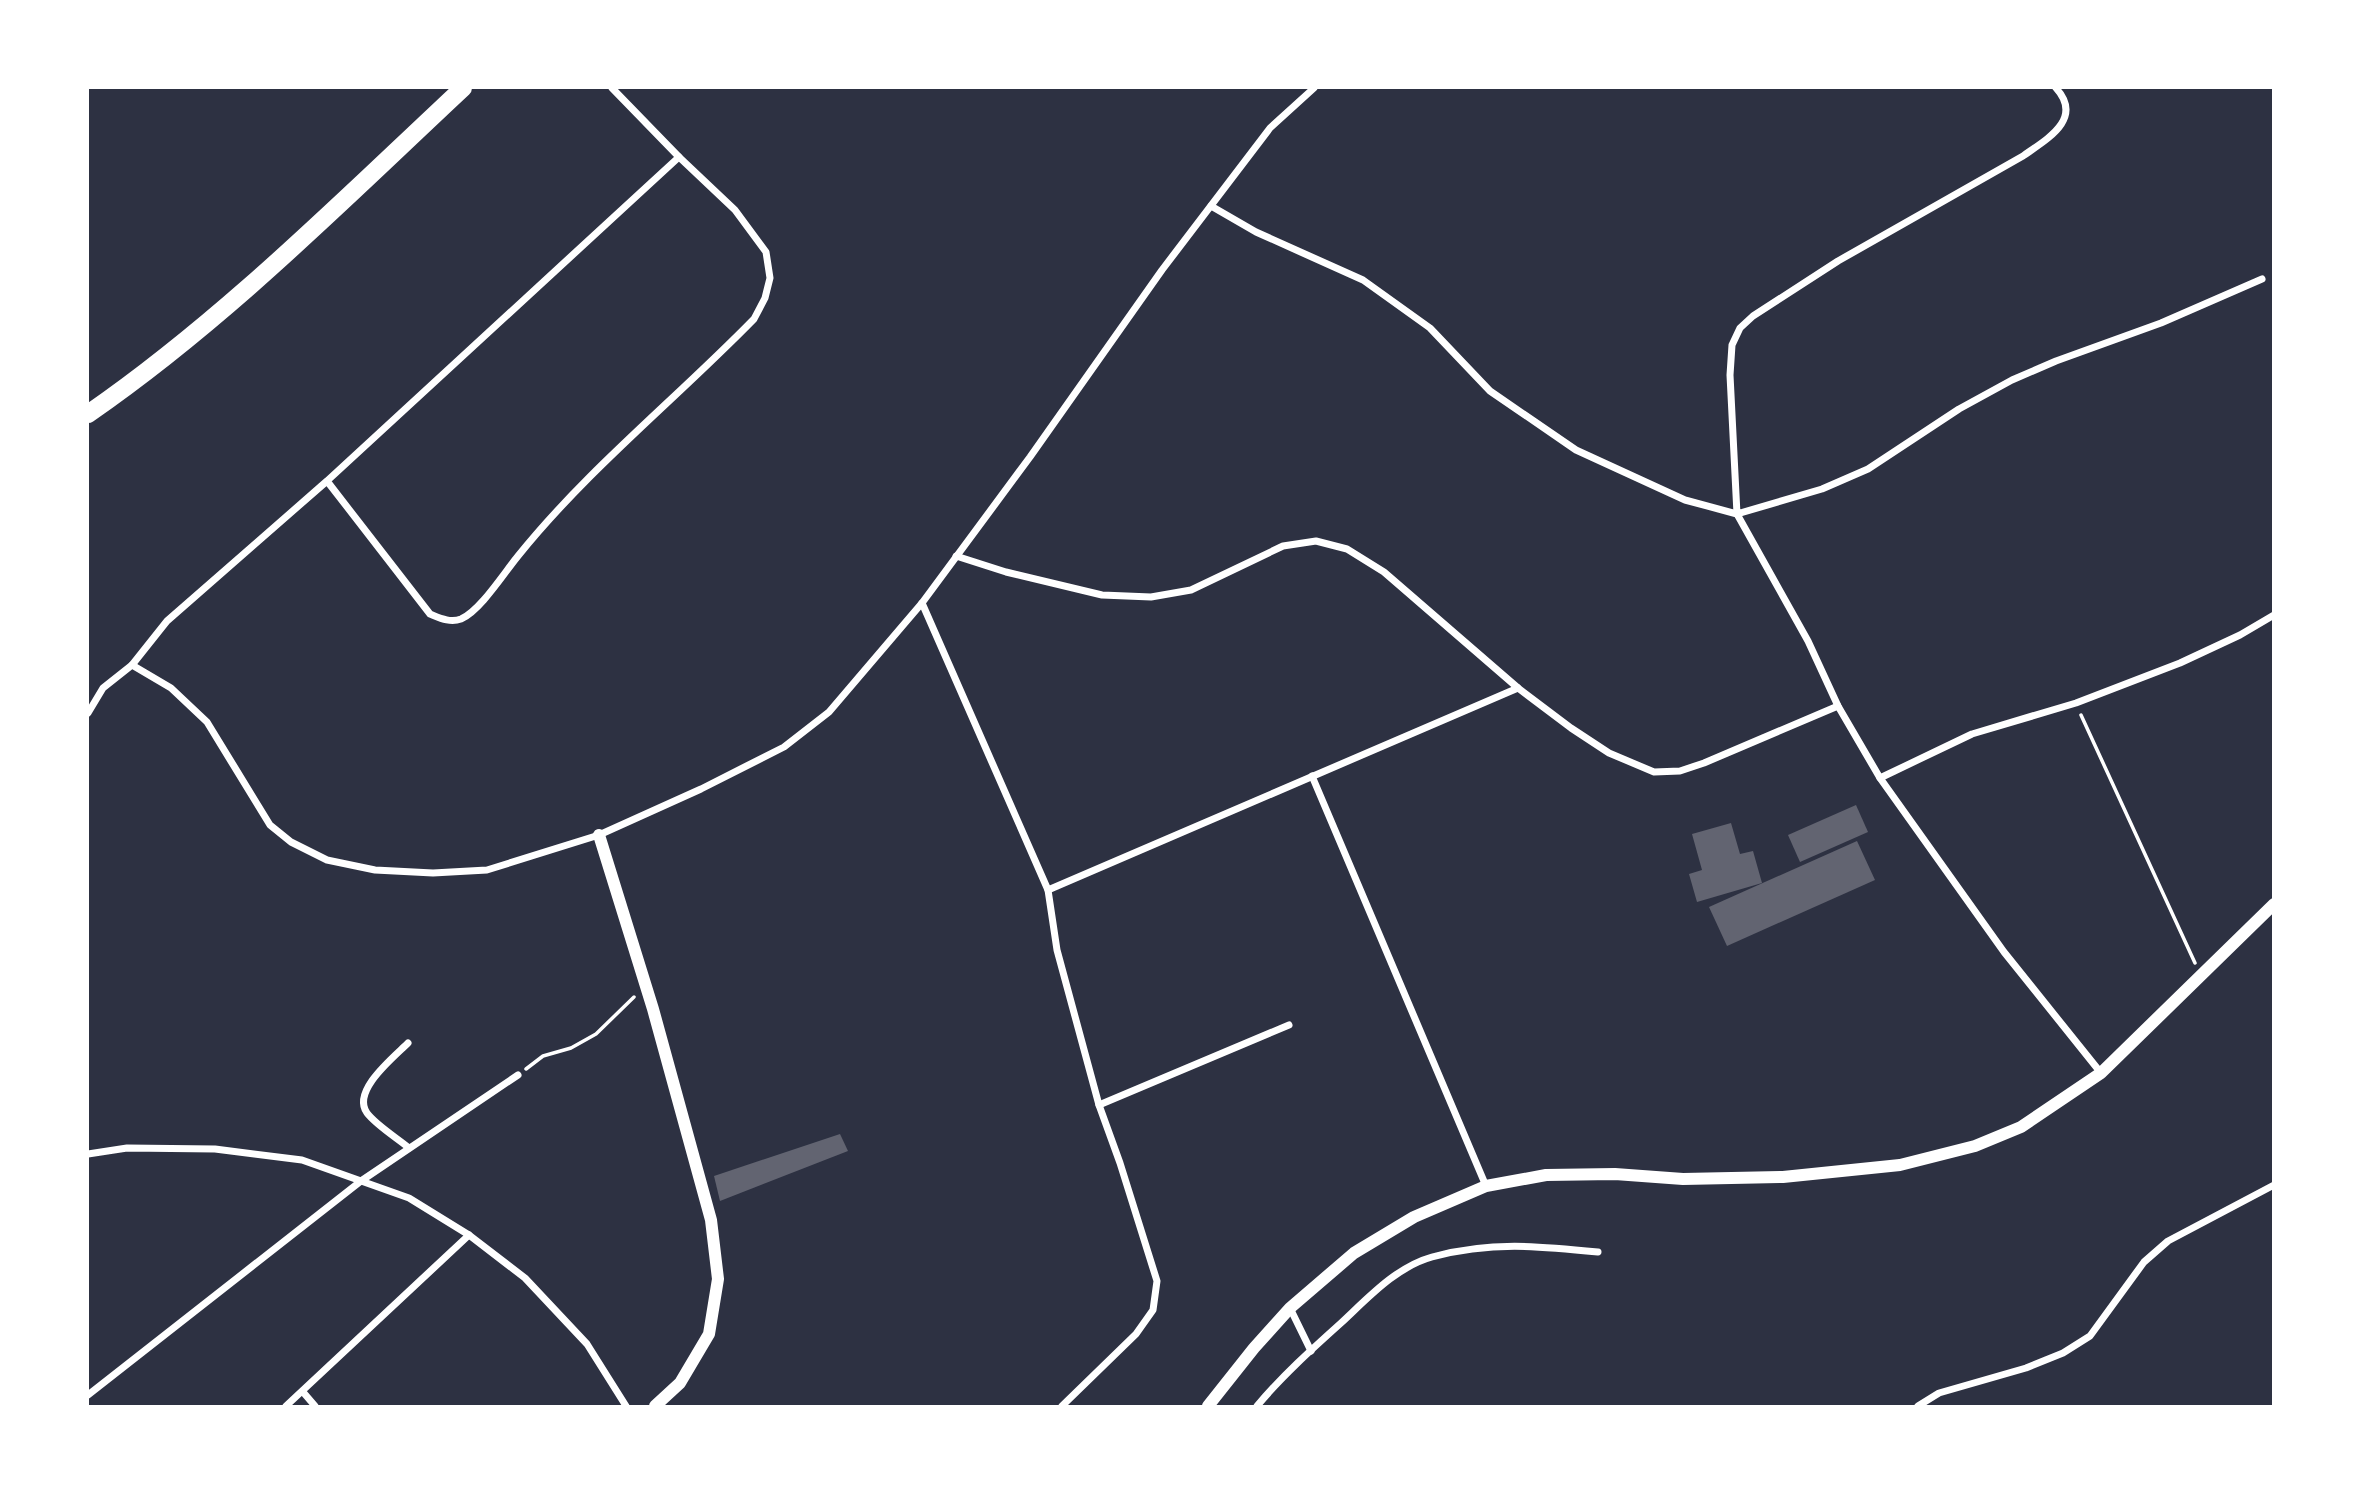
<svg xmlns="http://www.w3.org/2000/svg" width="2361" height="1494" font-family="Ubuntu,sans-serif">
<rect width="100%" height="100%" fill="#2d3142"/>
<!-- building -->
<g fill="#626471">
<path d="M1856,805L1868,832L1800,862L1788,835Z"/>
<path d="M1731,823L1740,854L1753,851L1762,883L1697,902L1689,874L1702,870L1692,834Z"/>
<path d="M1857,841L1875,880L1727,946L1709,907Z"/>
<path d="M840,1134L848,1151L720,1201L714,1176Z"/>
</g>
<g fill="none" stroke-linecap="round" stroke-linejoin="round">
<!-- path -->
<g stroke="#fff" stroke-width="3.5">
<path d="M2081,715L2195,963"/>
<path d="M526,1069L543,1056L571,1048L596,1034L634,997"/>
</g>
<!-- minor -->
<g stroke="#fff" stroke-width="7">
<path d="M612,88L679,157"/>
<path d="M2056,88C2084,119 2047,139 2023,156L1838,261L1753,316L1740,328L1732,345L1730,375L1737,514L1822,489L1868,469L1959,409L2012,380L2056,361L2161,323L2262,279"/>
<path d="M1211,206L1256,232L1363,280L1430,328L1490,391L1576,450L1685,500L1737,514L1808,641L1838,706L1880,778L2004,952L2101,1073"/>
<path d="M956,556L1006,572L1102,595L1151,597L1191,590L1283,546L1316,541L1347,549L1384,572L1518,688L1571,728L1609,753L1654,772L1680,771L1704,763L1838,706"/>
<path d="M922,603L1048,890L1057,950L1099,1105L1120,1163L1157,1281L1153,1310L1136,1334L1062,1406"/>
<path d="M132,665L167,621L327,481L679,157L735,210L766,252L770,278L765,298L754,319C676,399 588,469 518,556C504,573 480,611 461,619C450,623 440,618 430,614L327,481"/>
<path d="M88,713L103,688L132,665L171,688L207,722L270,825L291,842L327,860L375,870L433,873L487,870L599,835L701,789L784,747L829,712L922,603L1030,457L1162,270L1270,128L1314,88"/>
<path d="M1312,776L1486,1186"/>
<path d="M1880,778L1972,734L2076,703L2180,663L2240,635L2274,615"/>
<path d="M1048,890L1518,688"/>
<path d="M408,1043C394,1057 351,1091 367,1113C376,1125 397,1138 409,1148"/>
<path d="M1099,1105L1289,1025"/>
<path d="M88,1154L127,1148L215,1149L302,1160L409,1198L469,1235L525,1278L587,1344L626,1406"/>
<path d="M1290,1308L1311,1351"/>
<path d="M303,1392L315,1406"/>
<path d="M88,1395L361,1181L518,1075"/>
<path d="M286,1406L469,1235"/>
<path d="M1257,1406C1282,1376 1312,1349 1341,1323C1368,1298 1396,1267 1432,1257C1490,1241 1539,1246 1598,1252"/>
<path d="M1918,1406L1939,1393L2026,1368L2063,1353L2090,1336L2144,1262L2168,1241L2274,1185"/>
</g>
<!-- tertiary -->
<g stroke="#fff" stroke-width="12">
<path d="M599,835L653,1009L711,1220L718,1279L709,1334L680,1383L655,1406"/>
<path d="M1208,1406L1254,1348L1290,1308L1354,1253L1414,1217L1486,1186L1546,1175L1615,1174L1683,1179L1783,1177L1900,1165L1975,1146L2021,1127L2101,1073L2274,904"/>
</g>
<!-- trunk -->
<path stroke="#fff" stroke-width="18" d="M88,414C224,320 342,201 463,88"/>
</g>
<!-- border -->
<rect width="2361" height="1494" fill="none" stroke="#ffffff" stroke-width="178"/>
</svg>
